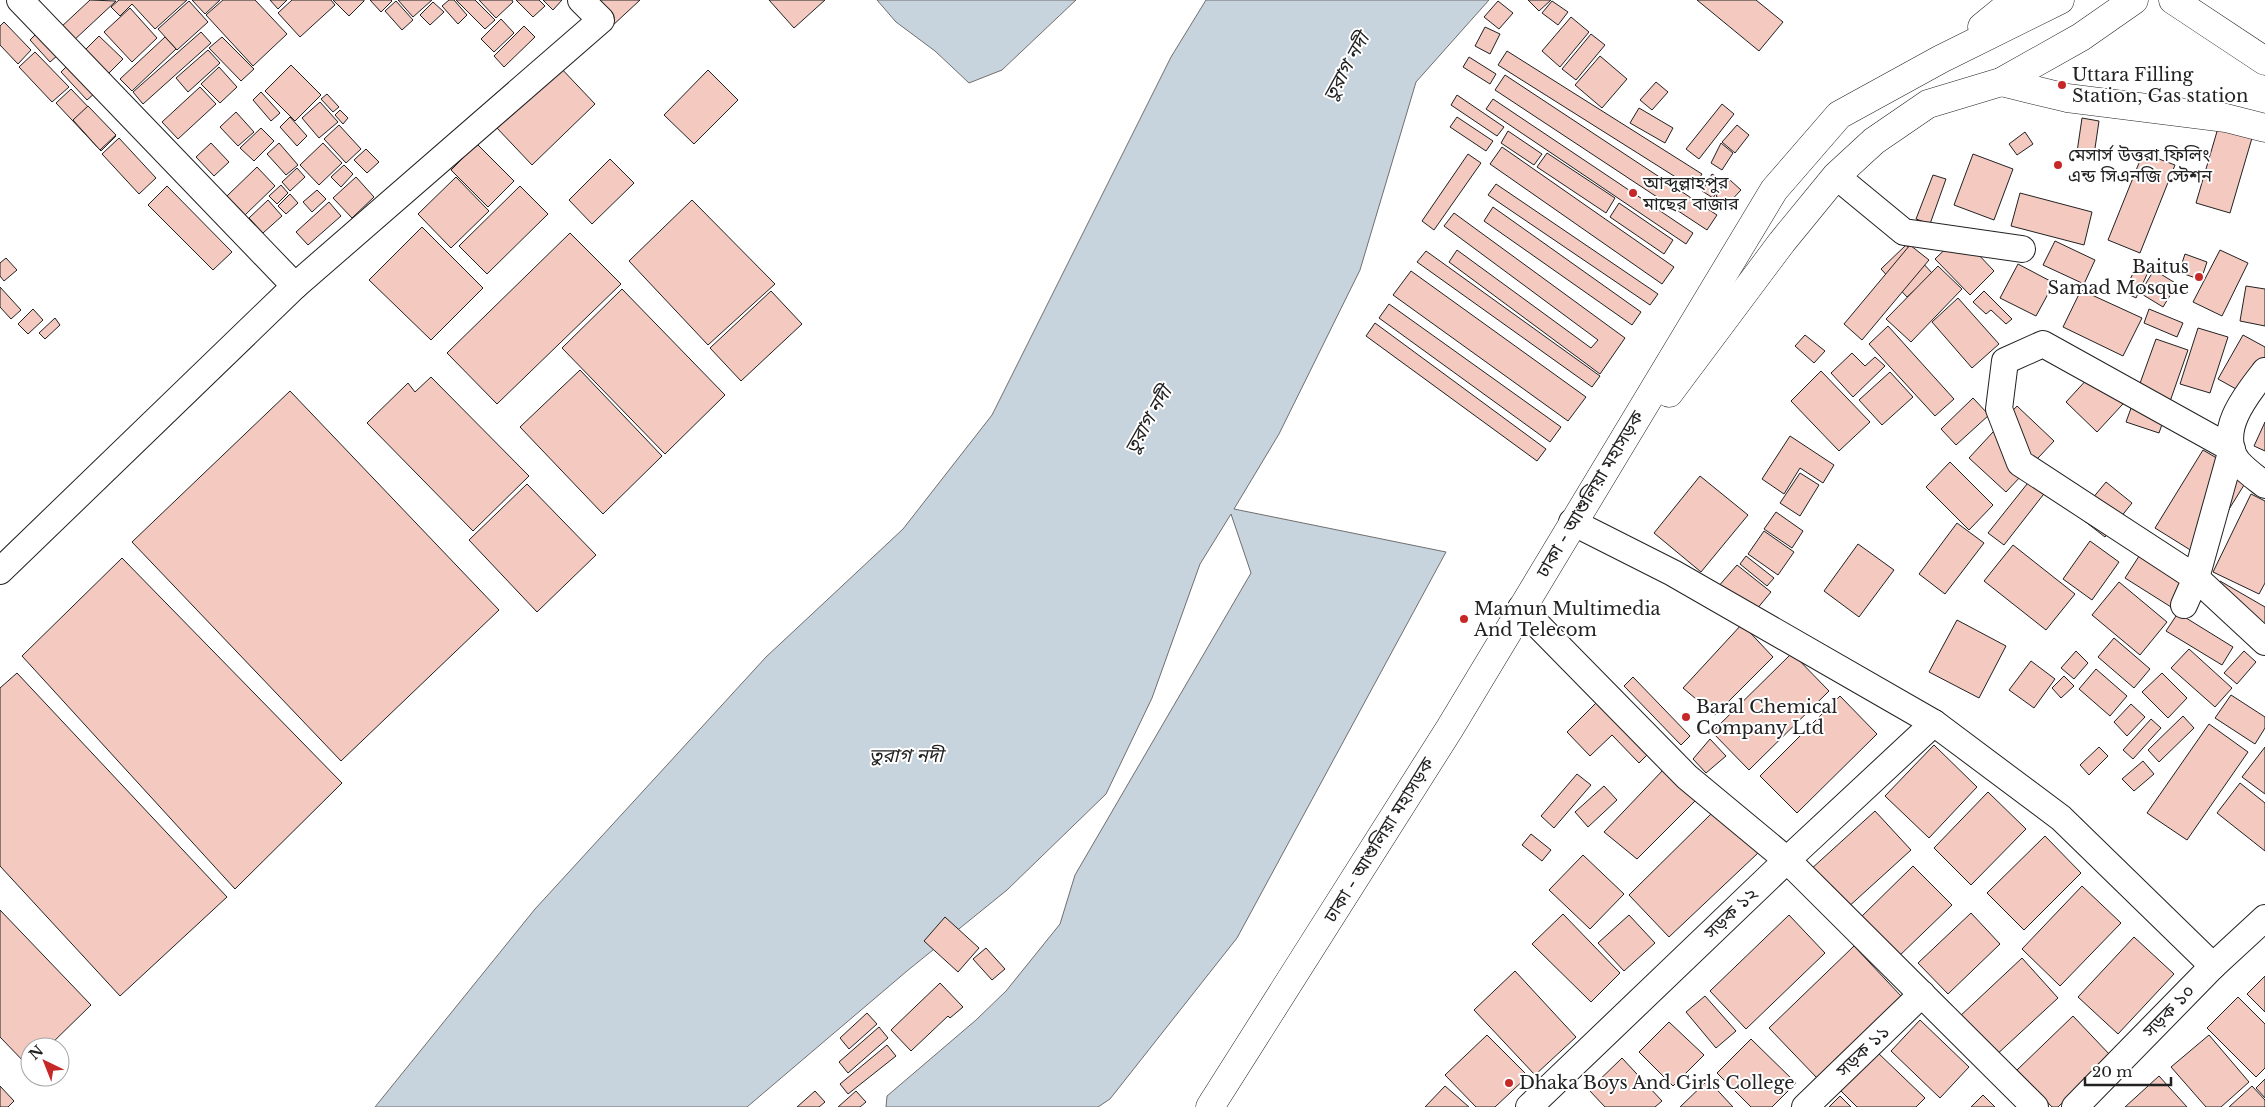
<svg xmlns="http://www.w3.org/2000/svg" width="2265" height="1107" font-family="'Libre Baskerville','Noto Sans Bengali',serif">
<rect width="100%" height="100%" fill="#fff"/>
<!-- water -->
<g fill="#c7d3dd" stroke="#6f6f6f">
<path d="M877,0H1076L1002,70L969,83L935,51L896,22Z"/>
<path d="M1206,0H1489L1416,82L1360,270L1279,434L1234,509L1446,552L1237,938L1110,1099L1098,1107H886L887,1096L976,1020L1006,991L1060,924L1075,875L1251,573L1231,514L1200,564L1152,698L1106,794L1007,890L907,971L747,1107H375L535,909L766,657L903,529L992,415L1171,57Z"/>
</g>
<!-- building -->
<g fill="#f3c9c0" stroke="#222">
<path d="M90,0L116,1L72,42L60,28Z"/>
<path d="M119,0H187L155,29L132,4L120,16L111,7Z"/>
<path d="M192,0H220L205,14Z"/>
<path d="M223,0H255L287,34L253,66L206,15Z"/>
<path d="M270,0H287L278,9Z"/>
<path d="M292,0H331L335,5L300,37L278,13Z"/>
<path d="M333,0H364V1L349,16Z"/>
<path d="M370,0H391L392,1L381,12Z"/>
<path d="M398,0H432L413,17Z"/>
<path d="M449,0H454L467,15L458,24L442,6Z"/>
<path d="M456,0H475L495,20L485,29Z"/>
<path d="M479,0H512L513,2L496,18Z"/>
<path d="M516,0H539L545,6L533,17Z"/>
<path d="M543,0H562L553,10Z"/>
<path d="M586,0H640L611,27Z"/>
<path d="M769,0H825L794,28Z"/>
<path d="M1528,0H1551L1539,11Z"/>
<path d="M1697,0H1756L1783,22L1759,51Z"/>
<path d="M189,1L208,22L177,50L158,29Z"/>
<path d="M396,1L413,20L402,30L385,11Z"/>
<path d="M1498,1L1513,13L1499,29L1484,17Z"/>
<path d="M1552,1L1568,12L1558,25L1542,13Z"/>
<path d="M433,2L444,12L430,25L420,15Z"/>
<path d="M130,8L157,38L132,62L104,32Z"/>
<path d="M1571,17L1589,32L1560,67L1542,51Z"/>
<path d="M501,19L514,33L494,52L481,39Z"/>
<path d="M4,22L31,50L18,64L0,45V26Z"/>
<path d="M524,26L535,37L504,67L494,56Z"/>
<path d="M1485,27L1500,34L1490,54L1475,46Z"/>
<path d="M201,32L211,43L143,104L133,92Z"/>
<path d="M37,33L58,55L50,62L30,40Z"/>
<path d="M1591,34L1605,45L1576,80L1562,69Z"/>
<path d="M99,36L123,59L106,76L83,52Z"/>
<path d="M165,37L176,49L132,91L120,79Z"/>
<path d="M222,37L254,69L241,81L209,48Z"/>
<path d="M208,50L220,63L188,92L176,78Z"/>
<path d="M1507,51L1702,174L1693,188L1498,65Z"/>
<path d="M35,52L69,87L52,102L19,67Z"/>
<path d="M1600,56L1627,79L1602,108L1575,85Z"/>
<path d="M1469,57L1496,74L1490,84L1463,67Z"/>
<path d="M68,65L95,93L87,100L61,72Z"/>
<path d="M291,65L321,95L295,121L265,91Z"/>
<path d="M559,66L595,104L532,165L496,127Z"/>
<path d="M219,67L237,87L220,103L201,84Z"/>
<path d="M708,70L738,100L694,144L664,115Z"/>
<path d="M1505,75L1717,215L1707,230L1495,90Z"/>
<path d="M1656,82L1668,92L1652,110L1640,100Z"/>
<path d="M200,87L216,104L178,139L162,122Z"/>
<path d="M71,89L116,136L101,151L56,103Z"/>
<path d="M261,92L280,113L271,121L253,100Z"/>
<path d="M327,94L339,107L333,112L321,99Z"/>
<path d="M1457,95L1504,127L1497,136L1451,105Z"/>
<path d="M1493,99L1693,233L1686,244L1486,109Z"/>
<path d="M320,102L338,122L319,138L302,118Z"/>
<path d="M1722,104L1734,114L1699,159L1686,149Z"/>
<path d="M88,106L116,135L100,150L73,120Z"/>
<path d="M1639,108L1673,128L1665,143L1630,123Z"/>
<path d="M340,110L348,118L343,124L335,115Z"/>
<path d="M236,112L254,132L238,146L220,127Z"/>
<path d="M290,117L307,136L297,146L280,127Z"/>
<path d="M1457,117L1493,141L1486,151L1450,127Z"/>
<path d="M2082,118L2099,121L2094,155L2077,152Z"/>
<path d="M339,125L361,149L346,163L324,139Z"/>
<path d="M1737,125L1749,135L1735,153L1722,142Z"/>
<path d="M261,128L274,141L254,161L240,148Z"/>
<path d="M2218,128L2252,138L2230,213L2196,203Z"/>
<path d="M1508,131L1542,154L1534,165L1501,143Z"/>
<path d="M2025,132L2033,144L2017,155L2009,144Z"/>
<path d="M119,138L156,178L139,194L102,154Z"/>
<path d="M211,143L229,162L214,176L196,157Z"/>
<path d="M279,143L298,165L286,175L267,154Z"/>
<path d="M323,143L342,163L319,185L300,165Z"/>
<path d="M1721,143L1733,153L1722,170L1711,163Z"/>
<path d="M477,144L514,181L488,207L451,170Z"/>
<path d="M1502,147L1674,267L1662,284L1490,164Z"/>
<path d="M366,149L379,162L367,173L354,160Z"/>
<path d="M1547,153L1615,198L1606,213L1537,167Z"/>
<path d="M2143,153L2175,165L2140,253L2108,240Z"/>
<path d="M1468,154L1481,163L1434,230L1422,221Z"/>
<path d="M1973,154L2013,169L1994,220L1954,205Z"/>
<path d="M610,159L634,183L592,224L569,200Z"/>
<path d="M344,165L353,174L341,187L331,177Z"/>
<path d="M257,167L275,186L245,215L227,196Z"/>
<path d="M297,168L305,177L290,191L282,182Z"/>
<path d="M1712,174L1724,181L1713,198L1702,191Z"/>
<path d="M1933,175L1946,179L1930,224L1916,219Z"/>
<path d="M356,177L374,197L352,218L333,198Z"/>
<path d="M456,177L489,211L451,248L418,214Z"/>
<path d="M1730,180L1741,190L1727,205L1716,196Z"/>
<path d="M1496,184L1658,294L1650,305L1488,195Z"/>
<path d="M281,185L288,193L277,204L269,196Z"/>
<path d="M167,186L232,252L213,270L148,205Z"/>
<path d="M520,186L548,214L487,274L459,246Z"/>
<path d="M317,190L326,199L312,212L303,202Z"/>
<path d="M2020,193L2092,212L2084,245L2011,226Z"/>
<path d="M290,194L298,203L286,214L278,206Z"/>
<path d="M268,200L282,216L263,233L249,218Z"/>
<path d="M692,200L775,284L708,345L629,261Z"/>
<path d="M329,202L341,216L308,245L296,232Z"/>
<path d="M1619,203L1673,240L1664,254L1610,217Z"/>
<path d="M1493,207L1641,312L1632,325L1484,221Z"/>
<path d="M1454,213L1625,338L1600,374L1449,262L1457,250L1591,348L1598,340L1444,226Z"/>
<path d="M422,227L483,288L431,340L369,280Z"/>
<path d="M570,233L621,284L497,404L447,353Z"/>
<path d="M1960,235L1994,271L1970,295L1935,259Z"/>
<path d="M2055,241L2095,260L2084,284L2043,265Z"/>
<path d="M1906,245L1933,274L1907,297L1881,269Z"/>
<path d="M1910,245L1929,260L1862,340L1844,324Z"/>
<path d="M2220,250L2248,263L2222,316L2193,302Z"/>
<path d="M1426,251L1600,376L1592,387L1417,262Z"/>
<path d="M2185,254L2207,262L2201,280L2179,272Z"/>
<path d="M6,258L17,270L4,281L0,276V263Z"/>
<path d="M2018,264L2054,283L2036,316L2000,298Z"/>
<path d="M2137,265L2149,270L2136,298L2124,292Z"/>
<path d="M1938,266L1962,289L1911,342L1886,319Z"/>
<path d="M2154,270L2177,284L2163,307L2140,293Z"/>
<path d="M1411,271L1586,397L1568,421L1393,295Z"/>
<path d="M2246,286L2265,289V326L2240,321Z"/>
<path d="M0,287L21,310L11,319L0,307Z"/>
<path d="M622,289L725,395L665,454L562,348Z"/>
<path d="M2081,290L2142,318L2123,356L2063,327Z"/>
<path d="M771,291L802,324L741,381L710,348Z"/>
<path d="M1984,291L2012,319L2006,324L1991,310L1986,314L1973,302Z"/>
<path d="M1958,298L1999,344L1972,368L1932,322Z"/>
<path d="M1389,304L1561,427L1550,442L1379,318Z"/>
<path d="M33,309L43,320L28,334L18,324Z"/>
<path d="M2149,309L2183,323L2177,337L2144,323Z"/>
<path d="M55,318L60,325L45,339L39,333Z"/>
<path d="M1375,323L1546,449L1537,461L1366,336Z"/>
<path d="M1888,326L1954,399L1935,416L1869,344Z"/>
<path d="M2198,328L2228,337L2210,393L2180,384Z"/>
<path d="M1805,335L1825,351L1814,363L1795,346Z"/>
<path d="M2243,335L2265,347V359L2245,394L2218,379Z"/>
<path d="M2156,339L2188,350L2159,433L2126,422Z"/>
<path d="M1852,353L1865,366L1875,357L1885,366L1853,397L1831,373Z"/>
<path d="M2103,362L2134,392L2097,432L2066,402Z"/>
<path d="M580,370L662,456L603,514L520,427Z"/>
<path d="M1821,371L1870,422L1839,451L1791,401Z"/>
<path d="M1890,372L1913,397L1882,425L1859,400Z"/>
<path d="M431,377L529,476L473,531L367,423L408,383L415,392Z"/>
<path d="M290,391L499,610L341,761L132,542Z"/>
<path d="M1973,398L1989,415L1956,445L1941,429Z"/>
<path d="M2017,406L2054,441L2006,492L1969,458Z"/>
<path d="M2265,422V451L2254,446Z"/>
<path d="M1790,436L1834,465L1823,483L1800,468L1784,494L1762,479Z"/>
<path d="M2203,450L2249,477L2200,556L2155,528Z"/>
<path d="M1950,462L1993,505L1969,530L1926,487Z"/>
<path d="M2039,469L2054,481L2004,545L1988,533Z"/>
<path d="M1800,473L1819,485L1800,516L1780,503Z"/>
<path d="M1700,476L1748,515L1701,572L1654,533Z"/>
<path d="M2106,482L2132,503L2105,537L2078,516Z"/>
<path d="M527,484L596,555L537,612L469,540Z"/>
<path d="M2251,494L2265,501V583L2259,594L2213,572Z"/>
<path d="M1776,512L1803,531L1792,548L1764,529Z"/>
<path d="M1957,523L1984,543L1945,594L1919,574Z"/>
<path d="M1764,531L1794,552L1778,575L1748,554Z"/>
<path d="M2150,539L2196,567L2171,607L2125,578Z"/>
<path d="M2090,541L2119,562L2092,600L2063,579Z"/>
<path d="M1858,544L1894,570L1859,617L1824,591Z"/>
<path d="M2013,545L2075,594L2046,630L1984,581Z"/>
<path d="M1746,556L1774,578L1767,586L1740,564Z"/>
<path d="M122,558L342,783L235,889L22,656Z"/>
<path d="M1737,565L1771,592L1751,616L1717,588Z"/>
<path d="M2220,581L2265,607V635L2263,638L2207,606Z"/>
<path d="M2119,582L2167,622L2140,655L2092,615Z"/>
<path d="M2178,613L2233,647L2222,665L2166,631Z"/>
<path d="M1957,620L2006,646L1979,698L1929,672Z"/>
<path d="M1742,624L1773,657L1715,715L1683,688Z"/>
<path d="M2114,638L2150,669L2134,688L2098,657Z"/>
<path d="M2189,649L2232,688L2215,707L2171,668Z"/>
<path d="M2076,651L2088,663L2074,679L2061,668Z"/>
<path d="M2244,651L2256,662L2237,684L2224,673Z"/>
<path d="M1792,653L1829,691L1749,770L1712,732Z"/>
<path d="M2031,661L2055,679L2034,708L2009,690Z"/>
<path d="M2096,669L2127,696L2110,716L2079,689Z"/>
<path d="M17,673L227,897L120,996L0,866V688Z"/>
<path d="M2162,673L2187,698L2168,718L2142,692Z"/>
<path d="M2064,676L2074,686L2061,698L2052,688Z"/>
<path d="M1633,677L1690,736L1681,745L1624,686Z"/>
<path d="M2231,695L2265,717V728L2255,744L2215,718Z"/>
<path d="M1840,696L1877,734L1797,813L1760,776Z"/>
<path d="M1597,702L1648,754L1639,763L1612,735L1590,756L1567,732Z"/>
<path d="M2131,704L2145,717L2127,736L2114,722Z"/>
<path d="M2183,716L2194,728L2159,762L2148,750Z"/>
<path d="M2151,719L2161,728L2133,759L2123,750Z"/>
<path d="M2209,724L2248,752L2187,840L2147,813Z"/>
<path d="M1710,739L1726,756L1706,773L1693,759Z"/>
<path d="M1934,745L1977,787L1929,838L1885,796Z"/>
<path d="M2099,747L2108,756L2089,775L2080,765Z"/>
<path d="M2265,747V794L2242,777Z"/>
<path d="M2143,761L2154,774L2134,791L2122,779Z"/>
<path d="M1664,769L1695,801L1637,859L1604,832Z"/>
<path d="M1577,774L1591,785L1554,828L1541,816Z"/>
<path d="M2240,783L2265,803V851L2217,813Z"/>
<path d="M1604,786L1617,800L1588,827L1575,812Z"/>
<path d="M1988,792L2026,829L1971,885L1934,848Z"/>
<path d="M1714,811L1758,853L1669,937L1629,895Z"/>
<path d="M1875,811L1911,850L1846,909L1810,870Z"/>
<path d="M1531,834L1551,850L1542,861L1522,845Z"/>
<path d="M2045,836L2081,873L2024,930L1987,893Z"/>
<path d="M1583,855L1624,894L1590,929L1549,890Z"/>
<path d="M1913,866L1952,905L1896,959L1858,920Z"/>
<path d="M2082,886L2121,923L2060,986L2022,949Z"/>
<path d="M0,910L91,1005L48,1047H30V1064L28,1066L0,1037Z"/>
<path d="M1971,913L2000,944L1948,994L1918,963Z"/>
<path d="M1563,914L1620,973L1591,1002L1532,944Z"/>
<path d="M1629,915L1655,943L1624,971L1598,943Z"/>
<path d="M1789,915L1825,953L1746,1029L1710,991Z"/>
<path d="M945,917L979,948L958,972L924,941Z"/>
<path d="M2134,937L2174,974L2118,1034L2078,997Z"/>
<path d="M1854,946L1902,997L1817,1078L1769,1028Z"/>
<path d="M986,948L1005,969L992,980L973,959Z"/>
<path d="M2022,958L2058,998L1994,1057L1958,1018Z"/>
<path d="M1515,971L1576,1037L1535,1075L1474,1010Z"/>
<path d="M2265,976V1012L2247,994Z"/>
<path d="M940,983L963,1007L950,1018L948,1016L911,1051L891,1030Z"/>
<path d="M1705,996L1736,1031L1716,1048L1686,1012Z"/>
<path d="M2238,997L2265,1024V1068L2256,1077L2207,1028Z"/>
<path d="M867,1013L877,1024L849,1049L840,1038Z"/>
<path d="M2073,1016L2111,1056L2058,1107H2052L2017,1070Z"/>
<path d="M1920,1020L1969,1067L1940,1098L1891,1051Z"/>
<path d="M1669,1022L1704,1055L1673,1086L1639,1052Z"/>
<path d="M879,1027L888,1038L848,1073L839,1062Z"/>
<path d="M1487,1035L1528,1076L1495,1107H1476L1445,1075Z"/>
<path d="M2209,1035L2249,1082L2221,1107H2206L2171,1067Z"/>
<path d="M1751,1039L1796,1083L1772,1107H1751L1717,1073Z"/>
<path d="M887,1045L896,1056L848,1094L840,1084Z"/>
<path d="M1876,1051L1925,1098L1916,1107H1857L1839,1089Z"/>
<path d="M1622,1058L1662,1101L1655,1107H1605L1589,1090Z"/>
<path d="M2159,1076L2187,1107H2125Z"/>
<path d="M2265,1079V1098L2256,1088Z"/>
<path d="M1708,1080L1733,1107H1680Z"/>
<path d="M0,1086L14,1101L8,1107H0Z"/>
<path d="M1445,1086L1469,1107H1425Z"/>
<path d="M2252,1086L2265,1100V1107H2229Z"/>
<path d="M815,1091L825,1102L819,1107H797Z"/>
<path d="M856,1091L866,1102L860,1107H838Z"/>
<path d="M1983,1095L1995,1107H1971Z"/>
<path d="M1840,1096L1851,1107H1829Z"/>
</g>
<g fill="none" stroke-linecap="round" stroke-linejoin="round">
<defs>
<g id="minor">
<path d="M1836,176L1904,232L2022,249"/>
<path d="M295,286L601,20L581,0"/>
<path d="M2265,371C2247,394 2215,432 2238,462C2246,471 2256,478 2265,485"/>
<path d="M1572,522L1673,573L1934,723L2061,818L2213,966"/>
<path d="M0,571L295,286L20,0"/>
<path d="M2184,605L2196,578L2232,449L2043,344L2005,361L1999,409L2020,463L2196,578L2265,642"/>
<path d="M1521,608L1687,777L1787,860L2035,1107"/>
<path d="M1529,1107L1787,860L1934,723"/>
<path d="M1805,1107L1922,994"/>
<path d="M2075,1107L2213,966L2265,918"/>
</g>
<g id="trunk">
<path d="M2173,0L2265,61"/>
<path d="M1982,27L2015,0"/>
<path d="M2001,82L2067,98L2226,118L2265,128"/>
<path d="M1669,393L1782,242L1836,176L1874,141L1928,104L2001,82L2081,37L2134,0"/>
<path d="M1210,1107L1450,728L1774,190L1839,115L1941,59L2060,0"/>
</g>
</defs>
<!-- minor casing -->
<use href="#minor" stroke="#222" stroke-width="28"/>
<!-- trunk casing -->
<use href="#trunk" stroke="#222" stroke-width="29"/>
<!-- minor -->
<use href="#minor" stroke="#fff" stroke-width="26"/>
<!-- trunk -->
<use href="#trunk" stroke="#fff" stroke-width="28"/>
</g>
<!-- markers -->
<g fill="#c62828" stroke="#fff" stroke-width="2">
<circle cx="2062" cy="85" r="5"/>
<circle cx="2058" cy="165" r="5"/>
<circle cx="1633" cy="193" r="5"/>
<circle cx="2199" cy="277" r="5"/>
<circle cx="1464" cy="619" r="5"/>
<circle cx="1686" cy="717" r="5"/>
<circle cx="1509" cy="1083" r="5"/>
</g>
<g text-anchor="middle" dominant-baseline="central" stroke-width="4" stroke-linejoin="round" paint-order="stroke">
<!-- poi labels -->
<g font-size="18" fill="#222" stroke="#fff" text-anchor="start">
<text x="2072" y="75">Uttara Filling<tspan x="2072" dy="21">Station, Gas station</tspan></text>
<text x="2068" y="155">মেসার্স উত্তরা ফিলিং<tspan x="2068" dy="21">এন্ড সিএনজি স্টেশন</tspan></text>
<text x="1643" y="183">আব্দুল্লাহপুর<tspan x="1643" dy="21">মাছের বাজার</tspan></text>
<text x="2189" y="267" text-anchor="end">Baitus<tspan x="2189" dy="21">Samad Mosque</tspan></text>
<text x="1474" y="609">Mamun Multimedia<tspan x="1474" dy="21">And Telecom</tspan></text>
<text x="1696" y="707">Baral Chemical<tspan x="1696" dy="21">Company Ltd</tspan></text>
<text x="1519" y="1083">Dhaka Boys And Girls College</text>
</g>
<!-- street labels -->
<g font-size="18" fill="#222" stroke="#fff">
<text transform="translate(1590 494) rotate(-59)">ঢাকা - আশুলিয়া মহাসড়ক</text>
<text transform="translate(1379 840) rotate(-58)">ঢাকা - আশুলিয়া মহাসড়ক</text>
<text transform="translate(1731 913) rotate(-44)">সড়ক ১২</text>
<text transform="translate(2169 1011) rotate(-46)">সড়ক ১০</text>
<text transform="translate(1863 1051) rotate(-44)">সড়ক ১১</text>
</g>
<!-- water labels -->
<g font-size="19" font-style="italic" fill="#222" stroke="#fff">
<text transform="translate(1346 67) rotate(-61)">তুরাগ নদী</text>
<text transform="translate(1148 420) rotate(-60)">তুরাগ নদী</text>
<text x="906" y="755">তুরাগ নদী</text>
</g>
</g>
<!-- north arrow -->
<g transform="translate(45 1062) rotate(317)"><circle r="24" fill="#ffffff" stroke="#a7a7a7"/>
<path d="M0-4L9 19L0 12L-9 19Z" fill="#c62828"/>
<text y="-8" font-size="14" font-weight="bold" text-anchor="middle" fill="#222222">N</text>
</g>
<!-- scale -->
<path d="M2085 1077v8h86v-8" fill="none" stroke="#222222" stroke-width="2.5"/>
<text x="2092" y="1077" font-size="15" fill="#222222" stroke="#ffffff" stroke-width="4" paint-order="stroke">20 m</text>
</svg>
